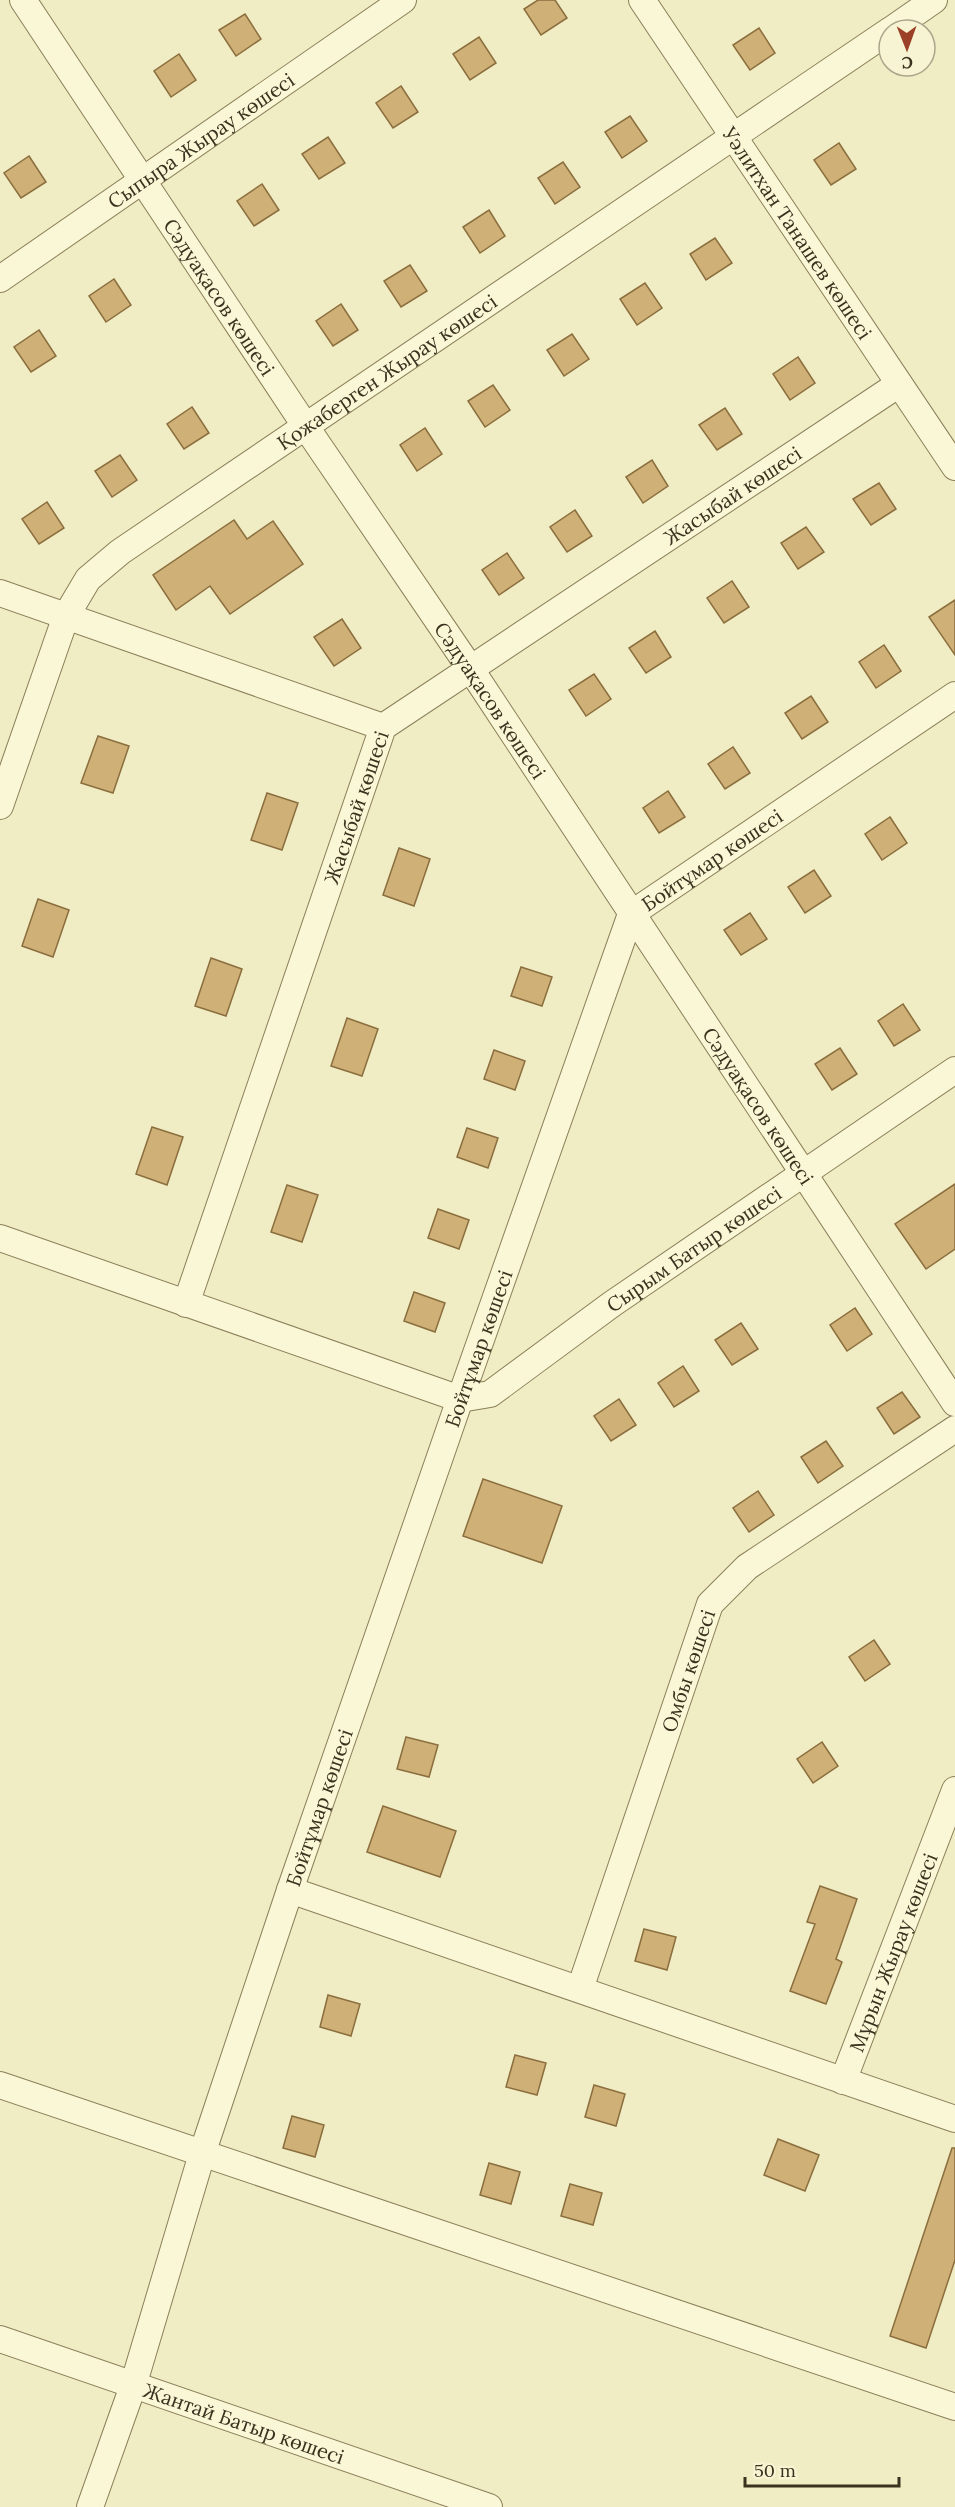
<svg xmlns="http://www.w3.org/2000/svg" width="955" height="2507" font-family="Lora,serif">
<rect width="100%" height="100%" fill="#f0ecc3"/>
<!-- building -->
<g fill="#cfb077" stroke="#8b6e3e" stroke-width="1.5">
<path d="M538,0H555L567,18L541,35L524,9Z"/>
<path d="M245,14L261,39L236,56L219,30Z"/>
<path d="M759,28L775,53L750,70L733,45Z"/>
<path d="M479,37L496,63L470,80L453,54Z"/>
<path d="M179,54L196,80L171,97L154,71Z"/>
<path d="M401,86L418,112L393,128L376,103Z"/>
<path d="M630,116L647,141L622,158L605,132Z"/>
<path d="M328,137L345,163L319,179L302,154Z"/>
<path d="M839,143L856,169L831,185L814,160Z"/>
<path d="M29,156L46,182L21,198L4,173Z"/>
<path d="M563,162L580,187L555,204L538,178Z"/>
<path d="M262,184L279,210L254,226L237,201Z"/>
<path d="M489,210L505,236L480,253L463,227Z"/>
<path d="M715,238L732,263L706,280L690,254Z"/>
<path d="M410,265L427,291L401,307L384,281Z"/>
<path d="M114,279L131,305L106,322L89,296Z"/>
<path d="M645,283L662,308L637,325L620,299Z"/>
<path d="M341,304L358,330L333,346L316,321Z"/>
<path d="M39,330L56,356L31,372L14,347Z"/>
<path d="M572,334L589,359L564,376L547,350Z"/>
<path d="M798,357L815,383L790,400L773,374Z"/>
<path d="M493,385L510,410L485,427L468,401Z"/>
<path d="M192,407L209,433L184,449L167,424Z"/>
<path d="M725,408L742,434L717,450L699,425Z"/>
<path d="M425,428L442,454L417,471L400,445Z"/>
<path d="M120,455L137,480L112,497L95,471Z"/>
<path d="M652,460L668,486L643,503L626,477Z"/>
<path d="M879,483L896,509L871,525L853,499Z"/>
<path d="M47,502L64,528L39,544L22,519Z"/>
<path d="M575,510L592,536L567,552L550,527Z"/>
<path d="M234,520L247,539L273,521L303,564L230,614L210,586L176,610L153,575Z"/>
<path d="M806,527L824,552L798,569L781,543Z"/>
<path d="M507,553L524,578L499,595L482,570Z"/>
<path d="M732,581L749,607L724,623L707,598Z"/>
<path d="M955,600V655L929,617Z"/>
<path d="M342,619L361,648L334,666L314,637Z"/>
<path d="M655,631L671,657L646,673L629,648Z"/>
<path d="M884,645L901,671L876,688L859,662Z"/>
<path d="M594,674L611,699L586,716L569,690Z"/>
<path d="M811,696L828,722L802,739L785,713Z"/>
<path d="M98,736L129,746L113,793L81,783Z"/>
<path d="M733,747L750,773L725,789L708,764Z"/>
<path d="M668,791L685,817L659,833L643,808Z"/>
<path d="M267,793L298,803L282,850L251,840Z"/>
<path d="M890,817L907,843L882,860L865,834Z"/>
<path d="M399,848L430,859L414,906L383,895Z"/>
<path d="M814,870L831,896L805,913L788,887Z"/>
<path d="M38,899L69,910L53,957L22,946Z"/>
<path d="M750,913L767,939L741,955L724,930Z"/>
<path d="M211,958L242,969L226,1016L195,1006Z"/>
<path d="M521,967L552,977L542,1006L511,996Z"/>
<path d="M903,1004L920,1030L894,1046L878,1021Z"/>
<path d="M347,1018L378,1029L362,1076L331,1066Z"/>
<path d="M840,1048L857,1074L832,1090L815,1064Z"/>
<path d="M494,1050L525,1061L515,1090L484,1079Z"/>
<path d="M152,1127L183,1137L167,1185L136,1174Z"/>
<path d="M467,1128L498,1138L488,1168L457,1157Z"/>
<path d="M955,1184V1249L926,1269L895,1224Z"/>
<path d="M287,1185L318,1195L302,1242L271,1232Z"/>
<path d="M438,1209L469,1220L459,1249L428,1238Z"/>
<path d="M414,1292L445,1303L435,1332L404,1321Z"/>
<path d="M855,1308L872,1334L847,1351L830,1325Z"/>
<path d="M741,1323L758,1349L732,1365L715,1340Z"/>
<path d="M683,1366L699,1391L674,1407L658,1383Z"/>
<path d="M902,1392L920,1417L894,1434L877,1408Z"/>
<path d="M619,1399L636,1425L611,1441L594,1416Z"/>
<path d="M826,1441L843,1466L818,1483L801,1457Z"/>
<path d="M483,1479L562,1506L542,1563L463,1536Z"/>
<path d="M758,1491L774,1515L749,1532L733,1508Z"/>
<path d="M874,1640L890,1664L865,1681L849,1657Z"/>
<path d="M406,1737L438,1745L429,1777L397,1769Z"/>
<path d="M822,1742L838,1766L813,1783L797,1759Z"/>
<path d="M383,1806L456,1831L440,1877L367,1852Z"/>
<path d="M820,1886L857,1899L836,1959L842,1962L826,2004L790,1991L815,1924L807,1922Z"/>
<path d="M644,1929L676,1937L667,1970L635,1961Z"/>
<path d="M328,1995L360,2004L351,2036L320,2027Z"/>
<path d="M515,2055L546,2063L537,2095L506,2087Z"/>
<path d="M594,2085L625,2094L616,2126L585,2117Z"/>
<path d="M292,2116L324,2125L315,2157L283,2148Z"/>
<path d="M778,2139L819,2155L805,2191L764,2175Z"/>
<path d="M952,2148H955V2260L926,2348L890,2336Z"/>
<path d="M489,2163L520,2172L511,2204L480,2195Z"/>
<path d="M570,2184L602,2193L593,2225L561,2216Z"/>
</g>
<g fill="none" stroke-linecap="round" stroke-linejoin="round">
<defs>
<g id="minor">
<path id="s1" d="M23,0L306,427L470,668L955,1403"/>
<path id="s2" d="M642,0L955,467"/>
<path d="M891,30L934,0"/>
<path id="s3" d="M0,279L403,0"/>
<path d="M0,593L383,727"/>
<path id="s4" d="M0,806L66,616L88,579L120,552L889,31"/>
<path id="s5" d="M0,1238L460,1399L490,1394L612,1304L955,1070"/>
<path id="s6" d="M186,1304L383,727L899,384"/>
<path d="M290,1890L955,2119"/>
<path id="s7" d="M580,1989L710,1604L747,1567L955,1429"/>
<path id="s8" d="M843,2081L955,1790"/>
<path d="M0,2085L955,2407"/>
<path id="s9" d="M0,2339L489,2507"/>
<path id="s10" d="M90,2507L133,2386L202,2154L290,1890L460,1399L631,914L955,695"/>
</g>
</defs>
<!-- minor casing -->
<use href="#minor" stroke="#8b7f59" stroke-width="28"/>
<!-- minor -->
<use href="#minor" stroke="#faf7d7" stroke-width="26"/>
</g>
<g text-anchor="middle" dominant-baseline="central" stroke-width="5" stroke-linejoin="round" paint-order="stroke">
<!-- street labels -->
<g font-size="20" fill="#3a321e" stroke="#f7f4d3">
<text stroke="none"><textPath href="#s3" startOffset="244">Сыпыра Жырау көшесі</textPath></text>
<text stroke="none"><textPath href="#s2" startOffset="280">Уәлитхан Танашев көшесі</textPath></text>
<text stroke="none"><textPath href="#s1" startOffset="356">Сәдуақасов көшесі</textPath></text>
<text stroke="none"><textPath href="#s4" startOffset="608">Қожаберген Жырау көшесі</textPath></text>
<text stroke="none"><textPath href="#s6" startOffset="1029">Жасыбай көшесі</textPath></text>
<text stroke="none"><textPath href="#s1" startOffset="842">Сәдуақасов көшесі</textPath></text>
<text stroke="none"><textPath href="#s6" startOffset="525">Жасыбай көшесі</textPath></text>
<text stroke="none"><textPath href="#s10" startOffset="1780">Бойтұмар көшесі</textPath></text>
<text stroke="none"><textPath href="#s1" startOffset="1328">Сәдуақасов көшесі</textPath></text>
<text stroke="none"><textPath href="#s5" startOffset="768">Сырым Батыр көшесі</textPath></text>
<text stroke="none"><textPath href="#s10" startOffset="1222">Бойтұмар көшесі</textPath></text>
<text stroke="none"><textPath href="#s7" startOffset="336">Омбы көшесі</textPath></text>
<text stroke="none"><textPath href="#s10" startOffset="736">Бойтұмар көшесі</textPath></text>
<text stroke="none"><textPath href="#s8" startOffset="138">Мұрын Жырау көшесі</textPath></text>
<text stroke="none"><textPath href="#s9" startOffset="258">Жантай Батыр көшесі</textPath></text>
</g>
</g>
<!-- north arrow -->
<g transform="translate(907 48) rotate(179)"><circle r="28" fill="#f7f4d3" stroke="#aba68b" stroke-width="1.5"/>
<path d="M0-4.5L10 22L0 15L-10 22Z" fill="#9c4027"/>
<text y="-9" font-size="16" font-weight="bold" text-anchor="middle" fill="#3a321e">С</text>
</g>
<!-- scale -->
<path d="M745 2477v9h154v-9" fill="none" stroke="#3a321e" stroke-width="3"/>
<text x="754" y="2477" font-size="18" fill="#3a321e" stroke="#f7f4d3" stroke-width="4.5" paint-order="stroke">50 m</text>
</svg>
